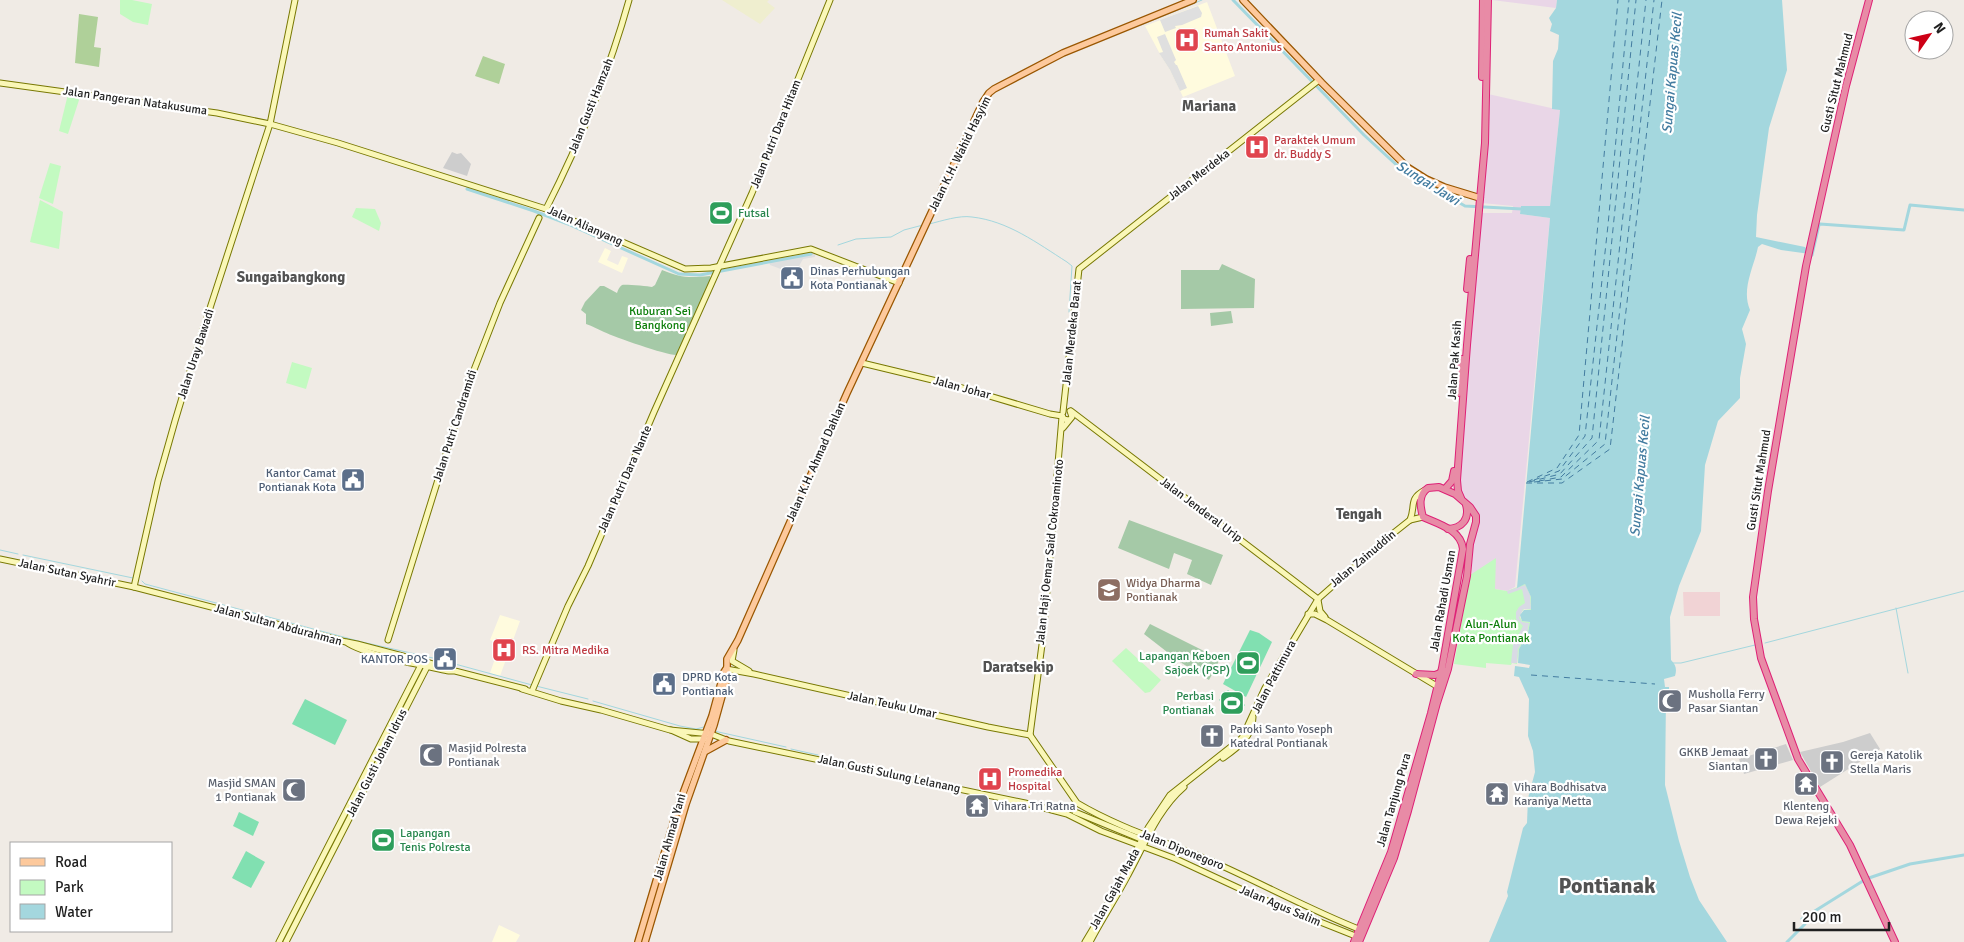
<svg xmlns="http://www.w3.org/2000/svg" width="1964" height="942" font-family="Signika,sans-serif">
<rect width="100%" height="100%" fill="#f0ebe5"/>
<!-- commercial -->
<path fill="#f1d3d5" d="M1683,592H1720V616H1684Z"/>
<!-- industrial -->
<g fill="#e9d6e7">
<path d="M1492,0H1557L1556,8Z"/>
<path d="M1488,94L1560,110L1550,206H1521L1520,214L1550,218L1515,587L1507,591L1495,589L1472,574V547L1480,516L1462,494L1459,485L1480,213H1512L1513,206L1482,203Z"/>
</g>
<!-- education -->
<g fill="#fffbde">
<path d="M1207,2L1235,76L1183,97L1170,70L1161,56L1145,26Z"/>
<path d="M605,248L611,251L607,260L618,265L622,256L628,258L622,273L598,262Z"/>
<path d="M500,615L520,621L500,676L490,673L500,644L490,640Z"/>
<path d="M499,925L520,935L516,942H492Z"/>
</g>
<!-- religious -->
<g fill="#cdcdcd">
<path d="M452,152L457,154L461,153L471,164L467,176L443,168Z"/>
<path d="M1870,733L1880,749L1820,787L1800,752L1843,742Z"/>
<path d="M1786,744L1793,760L1744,774L1739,759Z"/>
</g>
<!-- farmland -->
<path fill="#efeecf" d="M722,0H769L767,2L775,8L760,24Z"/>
<!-- forest -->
<g fill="#afd099">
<path d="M79,14L98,17L94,47L101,48L99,67L75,63Z"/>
<path d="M483,56L505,64L499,84L475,76Z"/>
</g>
<!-- cemetery -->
<g fill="#a5c9a7">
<path d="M1222,264L1255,279L1254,308L1181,309V270H1219Z"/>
<path d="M662,270C681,278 689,278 710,276L711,278L677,355C668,356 615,337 604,332C597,329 593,326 586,324V314L581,310L585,302L600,286H604L617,293C618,290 619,287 622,285C623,284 648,286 652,287L655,285Z"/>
<path d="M1231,311L1233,323L1211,326L1210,313Z"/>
<path d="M1129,520L1223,555L1211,585L1187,574L1192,560L1174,553L1169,569L1118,548Z"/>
<path d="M1150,624L1220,659L1209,680L1180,662L1144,634Z"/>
</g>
<!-- park -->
<g fill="#c3fac1">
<path d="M120,0H132L152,4L148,25L133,22L120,14Z"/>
<path d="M68,94L80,97L68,134L59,131Z"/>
<path d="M50,163L61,166L53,204L39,198Z"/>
<path d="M40,200L63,212L59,249L30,242Z"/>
<path d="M356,208L375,209L381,223L379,231L352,217Z"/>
<path d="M292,362L312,368L306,389L286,383Z"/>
<path d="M1496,558L1495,589L1507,591L1525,584L1531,597V610L1524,609L1519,615L1522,621L1530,622L1528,633L1519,649L1517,664L1512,663L1511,665L1486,663V668L1454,664L1470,575Z"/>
<path d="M1126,648L1161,680L1150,692L1145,693L1112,661Z"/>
</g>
<!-- pitch -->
<g fill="#81e0b1">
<path d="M1250,630L1259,633L1272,642L1246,697L1223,684Z"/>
<path d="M1228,690L1245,705L1237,715L1219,700Z"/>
<path d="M305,699L347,720L335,745L292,724Z"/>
<path d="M239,812L259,822L253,836L233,826Z"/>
<path d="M246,851L265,862L251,888L232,878Z"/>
</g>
<!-- parking -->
<g fill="#dfdfdf">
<path d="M1198,6L1202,13L1201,17L1182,25L1175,26L1176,28L1165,32L1160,20Z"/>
<path d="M1165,34L1176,60L1174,62L1176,65H1177L1187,88L1180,91L1170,70L1159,53L1163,52L1157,37Z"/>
<path d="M807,249L815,253V257L803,259L799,266L793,268L794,274L770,265L768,257Z"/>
</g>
<!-- plaza -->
<path fill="#d9dae5" d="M1525,585L1530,595L1531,609H1523L1519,618L1522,622L1529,623L1527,633L1518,649L1517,663H1511L1513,645L1523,626L1516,619V612L1519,607L1525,603L1522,589L1508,594L1507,591Z"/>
<!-- water -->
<path fill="#a4d7de" d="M1557,0H1782L1787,70L1769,128L1757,215L1756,237L1805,247L1810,254L1781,250L1762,244L1758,247C1754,267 1741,289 1750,310L1742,329L1746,344L1740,378V398L1718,421L1705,465L1701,531L1679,586L1670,617L1671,660C1676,665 1677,669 1675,676L1664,679L1665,687H1669V696L1666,697L1665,785L1679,841L1690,877L1699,900L1727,942H1489L1508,896L1507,892L1523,828L1527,823L1528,798L1535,772L1533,751L1528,736L1529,699L1519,677L1514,676L1515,666L1529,668L1530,665L1518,663L1519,649L1528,633L1530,622L1522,621L1520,615L1524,610H1531V597L1525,584L1517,588L1550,218L1520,214L1521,206H1550L1560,110L1552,109L1553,61L1558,49L1559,35L1550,31L1552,24L1549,18L1556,8Z"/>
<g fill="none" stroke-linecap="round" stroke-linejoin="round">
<!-- stream -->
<g stroke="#a4d7de" stroke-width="1">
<path d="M1141,25L1202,0"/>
<path d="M929,224C942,221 959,215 972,217C1008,221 1037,243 1067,262L1072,266L1069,312"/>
<path d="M838,245L856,239L891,237L904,230L923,225"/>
<path d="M0,550L18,554"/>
<path d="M23,555L133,578"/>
<path d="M142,581L145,584L362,642L433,658L532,685"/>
<path d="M1896,608L1908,673"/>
<path d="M1765,643L1964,591"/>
<path d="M1673,663H1681L1755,645"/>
<path d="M536,686L588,699"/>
<path d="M593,701L680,726L696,729L704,727"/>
<path d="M714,731L786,747"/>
<path d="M791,749L818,755"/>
</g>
<!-- canal -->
<g stroke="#a4d7de" stroke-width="3">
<path d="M1233,0L1364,135L1402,170L1465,206L1522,209"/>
<path d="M467,189L534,211L568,224L679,274L700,275L811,254"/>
<path d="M1810,254L1812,255L1819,225L1820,224L1904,230L1910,205L1964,210"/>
<path d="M1787,942L1805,924L1802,919L1866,879L1910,864L1964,855"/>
</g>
<!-- ferry -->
<g stroke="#437ca0" stroke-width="1" stroke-dasharray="6 5" stroke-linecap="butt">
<path d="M1534,480L1559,471L1585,436L1608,225L1629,0"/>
<path d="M1539,481L1561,477L1599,440L1646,0"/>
<path d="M1527,482L1557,468L1579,435L1618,0"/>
<path d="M1529,482L1560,474L1592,438L1636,0"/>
<path d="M1534,482L1562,479L1605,444L1654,0"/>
<path d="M1526,483H1562L1610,449L1662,0"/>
<path d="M1531,675L1655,684"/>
</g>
<defs>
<g id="secondary">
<path d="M0,83L217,113L270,124L338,143L546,209L685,269L711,268L811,249L899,283"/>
<path d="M546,209C580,142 609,72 629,0"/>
<path d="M862,363L949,384L1050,414L1062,416"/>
<path d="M1071,411L1318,599"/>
<path d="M1063,412L1079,269L1319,80"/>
<path d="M1062,415L1064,419L1068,420"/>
<path d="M1063,428L1072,417L1070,411"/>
<path d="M1410,520C1416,506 1408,499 1425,490"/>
<path d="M0,559L134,587L346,642C364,655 425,666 449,671H455L525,689"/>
<path d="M134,587L158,481L175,421L196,351L270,124L295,0"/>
<path d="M1318,600L1320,611L1325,617"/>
<path d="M1308,614H1315L1327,620L1440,688"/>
<path d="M388,640L465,393L500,303L539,218"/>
<path d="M347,642L357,644L452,669"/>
<path d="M734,650L732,661L749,671"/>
<path d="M726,669L754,674L988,727L1030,735"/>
<path d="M522,689L561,701L601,710L670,730L711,734L729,741L1025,803L1067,814L1101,831L1176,859L1260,898L1358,937"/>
<path d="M532,691L568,606L588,566L654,412L752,193L830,0"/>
<path d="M671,730L691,739H705"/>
<path d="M1030,735L1077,803C1119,828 1166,842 1211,861C1261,883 1310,910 1361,930"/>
<path d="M1030,735L1043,637L1062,417"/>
<path d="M1223,758C1237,748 1253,737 1253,717"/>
<path d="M1075,812L1143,840"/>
<path d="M279,942L423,661"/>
<path d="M286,942L429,663"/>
<path d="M1085,942L1112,897L1148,828L1170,795L1242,738L1265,688L1318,599L1386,539L1410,520L1423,517"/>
<path d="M1090,942C1102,919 1116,898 1128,875C1144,846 1158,809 1184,787"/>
</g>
<g id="primary">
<path d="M1243,0L1322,83L1407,167L1426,179L1444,187L1480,198"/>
<path d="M706,751L726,740"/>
<path d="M638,942L679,804L712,716L724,672L726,669"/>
<path d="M645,942L686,804L714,725L727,678V659L738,640L847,393L983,102L989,93L994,89L1063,53L1193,0"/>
</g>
<g id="highway">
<path d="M1869,0L1846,86L1806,266L1768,491L1753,597L1754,619L1761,658L1798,759L1850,845L1895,942"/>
<path d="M1482,77L1483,0"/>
<path d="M1467,289L1470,259"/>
<path d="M1459,393L1462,359"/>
<path d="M1445,489L1452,481L1454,471"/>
<path d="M1461,498L1458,491L1457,480L1467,345L1485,143L1488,0"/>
<path d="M1448,529C1462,528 1470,519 1466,505"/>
<path d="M1416,674L1435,675L1440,673"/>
<path d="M1354,942L1391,852L1431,713L1442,668L1463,549C1461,530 1439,524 1423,517C1420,506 1418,495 1428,488L1439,487L1455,494L1470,507L1476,516V522L1470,544L1467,576L1448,669L1437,703L1408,811L1394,858L1359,942"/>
</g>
</defs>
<!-- secondary casing -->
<use href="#secondary" stroke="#787803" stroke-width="7"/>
<!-- primary casing -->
<use href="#primary" stroke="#995600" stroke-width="8"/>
<!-- highway casing -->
<use href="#highway" stroke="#de2176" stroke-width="8"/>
<!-- secondary -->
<use href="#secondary" stroke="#faf7b8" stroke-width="5"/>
<!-- primary -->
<use href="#primary" stroke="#fdc99c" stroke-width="5.5"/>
<!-- highway -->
<use href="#highway" stroke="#e88ba6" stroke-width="6"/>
</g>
<!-- icons -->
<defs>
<symbol id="hospital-square" viewBox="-11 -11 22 22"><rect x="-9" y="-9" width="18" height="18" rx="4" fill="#e0444e" stroke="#fff"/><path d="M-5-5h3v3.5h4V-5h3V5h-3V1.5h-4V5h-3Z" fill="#fff"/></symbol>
<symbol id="stadium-square" viewBox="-11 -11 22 22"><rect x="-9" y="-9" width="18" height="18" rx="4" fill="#2e9e5b" stroke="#fff"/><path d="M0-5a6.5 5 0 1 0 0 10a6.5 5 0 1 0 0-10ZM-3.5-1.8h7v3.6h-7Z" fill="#fff"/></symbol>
<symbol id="civic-square" viewBox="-11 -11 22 22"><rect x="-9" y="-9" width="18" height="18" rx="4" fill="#5c6f8a" stroke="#fff"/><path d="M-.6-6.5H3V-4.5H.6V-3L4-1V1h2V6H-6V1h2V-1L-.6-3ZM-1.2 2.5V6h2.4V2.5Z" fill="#fff"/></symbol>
<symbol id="university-square" viewBox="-11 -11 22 22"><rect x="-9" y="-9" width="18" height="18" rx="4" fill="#8d6e63" stroke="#fff"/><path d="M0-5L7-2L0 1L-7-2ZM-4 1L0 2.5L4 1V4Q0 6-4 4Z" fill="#fff"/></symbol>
<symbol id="mosque-square" viewBox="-11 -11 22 22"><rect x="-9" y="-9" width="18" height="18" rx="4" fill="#6b7280" stroke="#fff"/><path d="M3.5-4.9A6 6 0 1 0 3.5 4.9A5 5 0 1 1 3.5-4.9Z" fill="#fff"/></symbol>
<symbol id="church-square" viewBox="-11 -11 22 22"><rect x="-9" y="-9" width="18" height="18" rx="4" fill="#6b7280" stroke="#fff"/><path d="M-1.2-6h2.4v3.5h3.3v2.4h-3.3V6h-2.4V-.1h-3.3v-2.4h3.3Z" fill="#fff"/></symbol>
<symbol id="temple-square" viewBox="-11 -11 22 22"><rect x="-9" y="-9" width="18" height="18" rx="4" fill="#6b7280" stroke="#fff"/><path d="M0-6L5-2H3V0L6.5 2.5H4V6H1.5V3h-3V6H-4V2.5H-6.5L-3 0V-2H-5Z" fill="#fff"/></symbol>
</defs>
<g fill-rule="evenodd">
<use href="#hospital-square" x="1173" y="26" width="28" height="28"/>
<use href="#hospital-square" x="1243" y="133" width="28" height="28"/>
<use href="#stadium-square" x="707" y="199" width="28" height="28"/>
<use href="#civic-square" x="778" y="264" width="28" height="28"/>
<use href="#civic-square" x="339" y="466" width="28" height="28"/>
<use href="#university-square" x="1095" y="576" width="28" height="28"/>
<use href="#hospital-square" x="490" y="636" width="28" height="28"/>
<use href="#civic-square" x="431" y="645" width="28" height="28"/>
<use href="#stadium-square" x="1234" y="649" width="28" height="28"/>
<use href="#civic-square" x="650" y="670" width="28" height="28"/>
<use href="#mosque-square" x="1656" y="687" width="28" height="28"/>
<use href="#stadium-square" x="1218" y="689" width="28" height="28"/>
<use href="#church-square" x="1198" y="722" width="28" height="28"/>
<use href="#mosque-square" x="417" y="741" width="28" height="28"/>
<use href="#church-square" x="1752" y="745" width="28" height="28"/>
<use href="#church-square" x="1818" y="748" width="28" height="28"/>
<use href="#hospital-square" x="976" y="765" width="28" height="28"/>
<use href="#temple-square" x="1792" y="770" width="28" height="28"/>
<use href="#mosque-square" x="280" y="776" width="28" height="28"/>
<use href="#temple-square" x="1483" y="780" width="28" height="28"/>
<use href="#temple-square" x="963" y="792" width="28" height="28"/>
<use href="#stadium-square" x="369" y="826" width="28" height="28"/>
</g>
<g text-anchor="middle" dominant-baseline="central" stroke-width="4.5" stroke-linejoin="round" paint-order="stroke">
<!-- health labels -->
<g font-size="12" fill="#be3a42" stroke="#fff" text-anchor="start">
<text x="1204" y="33">Rumah Sakit<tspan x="1204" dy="14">Santo Antonius</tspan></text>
<text x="1274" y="140">Paraktek Umum<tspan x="1274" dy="14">dr. Buddy S</tspan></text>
<text x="522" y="650">RS. Mitra Medika</text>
<text x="1008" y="772">Promedika<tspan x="1008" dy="14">Hospital</tspan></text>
</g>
<!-- street labels -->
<g font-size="12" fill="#1f1f1f" stroke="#fff">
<text transform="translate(1837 83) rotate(-76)">Gusti Situt Mahmud</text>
<text transform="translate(135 101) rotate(8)">Jalan Pangeran Natakusuma</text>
<text transform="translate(591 106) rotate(-68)">Jalan Gusti Hamzah</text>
<text transform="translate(776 134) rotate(-68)">Jalan Putri Dara Hitam</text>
<text transform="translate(960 154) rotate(-64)">Jalan K.H. Wahid Hasyim</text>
<text transform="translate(1199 175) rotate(-38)">Jalan Merdeka</text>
<text transform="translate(585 226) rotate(24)">Jalan Alianyang</text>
<text transform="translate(1072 333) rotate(-84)">Jalan Merdeka Barat</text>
<text transform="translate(196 354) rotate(-72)">Jalan Uray Bawadi</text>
<text transform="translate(1455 360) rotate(-86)">Jalan Pak Kasih</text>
<text transform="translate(962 388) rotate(15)">Jalan Johar</text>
<text transform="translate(455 426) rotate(-72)">Jalan Putri Candramidi</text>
<text transform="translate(816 462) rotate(-66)">Jalan K.H. Ahmad Dahlan</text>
<text transform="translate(625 479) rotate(-66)">Jalan Putri Dara Nante</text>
<text transform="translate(1759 480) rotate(-81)">Gusti Situt Mahmud</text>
<text transform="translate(1201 510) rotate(37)">Jalan Jenderal Urip</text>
<text transform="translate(1050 552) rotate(-84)">Jalan Haji Oemar Said Cokroaminoto</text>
<text transform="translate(1363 559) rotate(-40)">Jalan Zainuddin</text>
<text transform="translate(67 573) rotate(12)">Jalan Sutan Syahrir</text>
<text transform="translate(1443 601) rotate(-80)">Jalan Rahadi Usman</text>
<text transform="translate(278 625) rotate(15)">Jalan Sultan Abdurahman</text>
<text transform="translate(1274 677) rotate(-62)">Jalan Pattimura</text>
<text transform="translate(892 705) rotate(12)">Jalan Teuku Umar</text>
<text transform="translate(377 763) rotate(-63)">Jalan Gusti Johan Idrus</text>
<text transform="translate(889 774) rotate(12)">Jalan Gusti Sulung Lelanang</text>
<text transform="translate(1394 800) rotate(-74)">Jalan Tanjung Pura</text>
<text transform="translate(670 837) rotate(-74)">Jalan Ahmad Yani</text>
<text transform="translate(1182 850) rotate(22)">Jalan Diponegoro</text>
<text transform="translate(1115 889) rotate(-61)">Jalan Gajah Mada</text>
<text transform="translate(1280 906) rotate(23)">Jalan Agus Salim</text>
</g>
<!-- leisure labels -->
<g font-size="12" fill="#27864d" stroke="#fff" text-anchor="start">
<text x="738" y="213">Futsal</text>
<text x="1230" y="656" text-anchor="end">Lapangan Keboen<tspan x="1230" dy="14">Sajoek (PSP)</tspan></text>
<text x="1214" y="696" text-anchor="end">Perbasi<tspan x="1214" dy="14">Pontianak</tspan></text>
<text x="400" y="833">Lapangan<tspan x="400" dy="14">Tenis Polresta</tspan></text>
</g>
<!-- service labels -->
<g font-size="12" fill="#4e5e75" stroke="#fff" text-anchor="start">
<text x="810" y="271">Dinas Perhubungan<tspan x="810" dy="14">Kota Pontianak</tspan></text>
<text x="336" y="473" text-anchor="end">Kantor Camat<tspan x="336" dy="14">Pontianak Kota</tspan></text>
<text x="428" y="659" text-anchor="end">KANTOR POS</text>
<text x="682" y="677">DPRD Kota<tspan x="682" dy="14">Pontianak</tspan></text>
</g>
<!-- park labels -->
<g font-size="12" fill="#0d7f0a" stroke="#fff">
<text x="660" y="311">Kuburan Sei<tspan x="660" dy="14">Bangkong</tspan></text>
<text x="1491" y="624">Alun-Alun<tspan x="1491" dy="14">Kota Pontianak</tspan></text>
</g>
<!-- education labels -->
<g font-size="12" fill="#785e54" stroke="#fff" text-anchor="start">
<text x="1126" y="583">Widya Dharma<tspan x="1126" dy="14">Pontianak</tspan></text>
</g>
<!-- worship labels -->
<g font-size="12" fill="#5b616d" stroke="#fff" text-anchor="start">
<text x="1688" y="694">Musholla Ferry<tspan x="1688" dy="14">Pasar Siantan</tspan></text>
<text x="1230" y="729">Paroki Santo Yoseph<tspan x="1230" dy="14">Katedral Pontianak</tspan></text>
<text x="448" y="748">Masjid Polresta<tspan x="448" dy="14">Pontianak</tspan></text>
<text x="1748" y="752" text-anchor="end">GKKB Jemaat<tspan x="1748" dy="14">Siantan</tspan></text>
<text x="1850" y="755">Gereja Katolik<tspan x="1850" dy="14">Stella Maris</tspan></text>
<text x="276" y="783" text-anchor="end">Masjid SMAN<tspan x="276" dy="14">1 Pontianak</tspan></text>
<text x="1514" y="787">Vihara Bodhisatva<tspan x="1514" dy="14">Karaniya Metta</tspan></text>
<text x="994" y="806">Vihara Tri Ratna</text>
<text x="1806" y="806" text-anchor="middle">Klenteng<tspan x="1806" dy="14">Dewa Rejeki</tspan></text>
</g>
<!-- water labels -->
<g font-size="14" font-style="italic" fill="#437ca0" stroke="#fff">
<text transform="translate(1672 73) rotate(-85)">Sungai Kapuas Kecil</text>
<text transform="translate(1428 183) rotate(32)">Sungai Jawi</text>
<text transform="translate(1640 476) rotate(-85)">Sungai Kapuas Kecil</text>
</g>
<!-- quarter labels -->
<g font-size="15" font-weight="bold" fill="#525252" stroke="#fff">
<text x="1209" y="106">Mariana</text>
<text x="291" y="277">Sungaibangkong</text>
<text x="1359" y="514">Tengah</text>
<text x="1018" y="667">Daratsekip</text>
</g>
<!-- town labels -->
<g font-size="22" font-weight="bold" fill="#525252" stroke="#fff">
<text x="1607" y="885">Pontianak</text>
</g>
</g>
<!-- legend -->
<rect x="10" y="842" width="162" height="90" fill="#ffffff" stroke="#a5a5a5"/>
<rect x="20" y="858" width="25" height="8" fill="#fdc99c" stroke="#a5a5a5"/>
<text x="55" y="867" font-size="15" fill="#1f1f1f">Road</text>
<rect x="20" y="880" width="25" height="15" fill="#c3fac1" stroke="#a5a5a5"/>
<text x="55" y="892" font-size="15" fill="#1f1f1f">Park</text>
<rect x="20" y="904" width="25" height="15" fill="#a4d7de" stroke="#a5a5a5"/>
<text x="55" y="917" font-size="15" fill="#1f1f1f">Water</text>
<!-- north arrow -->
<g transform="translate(1929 35) rotate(56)"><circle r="24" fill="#ffffff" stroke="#a5a5a5"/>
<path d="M0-4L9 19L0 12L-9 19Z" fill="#cd0016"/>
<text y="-8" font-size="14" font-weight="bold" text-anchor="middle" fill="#1f1f1f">N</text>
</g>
<!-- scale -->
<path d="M1794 922v8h95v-8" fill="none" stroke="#1f1f1f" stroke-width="2.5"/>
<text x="1802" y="922" font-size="15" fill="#1f1f1f" stroke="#ffffff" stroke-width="4" paint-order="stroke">200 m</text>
</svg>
